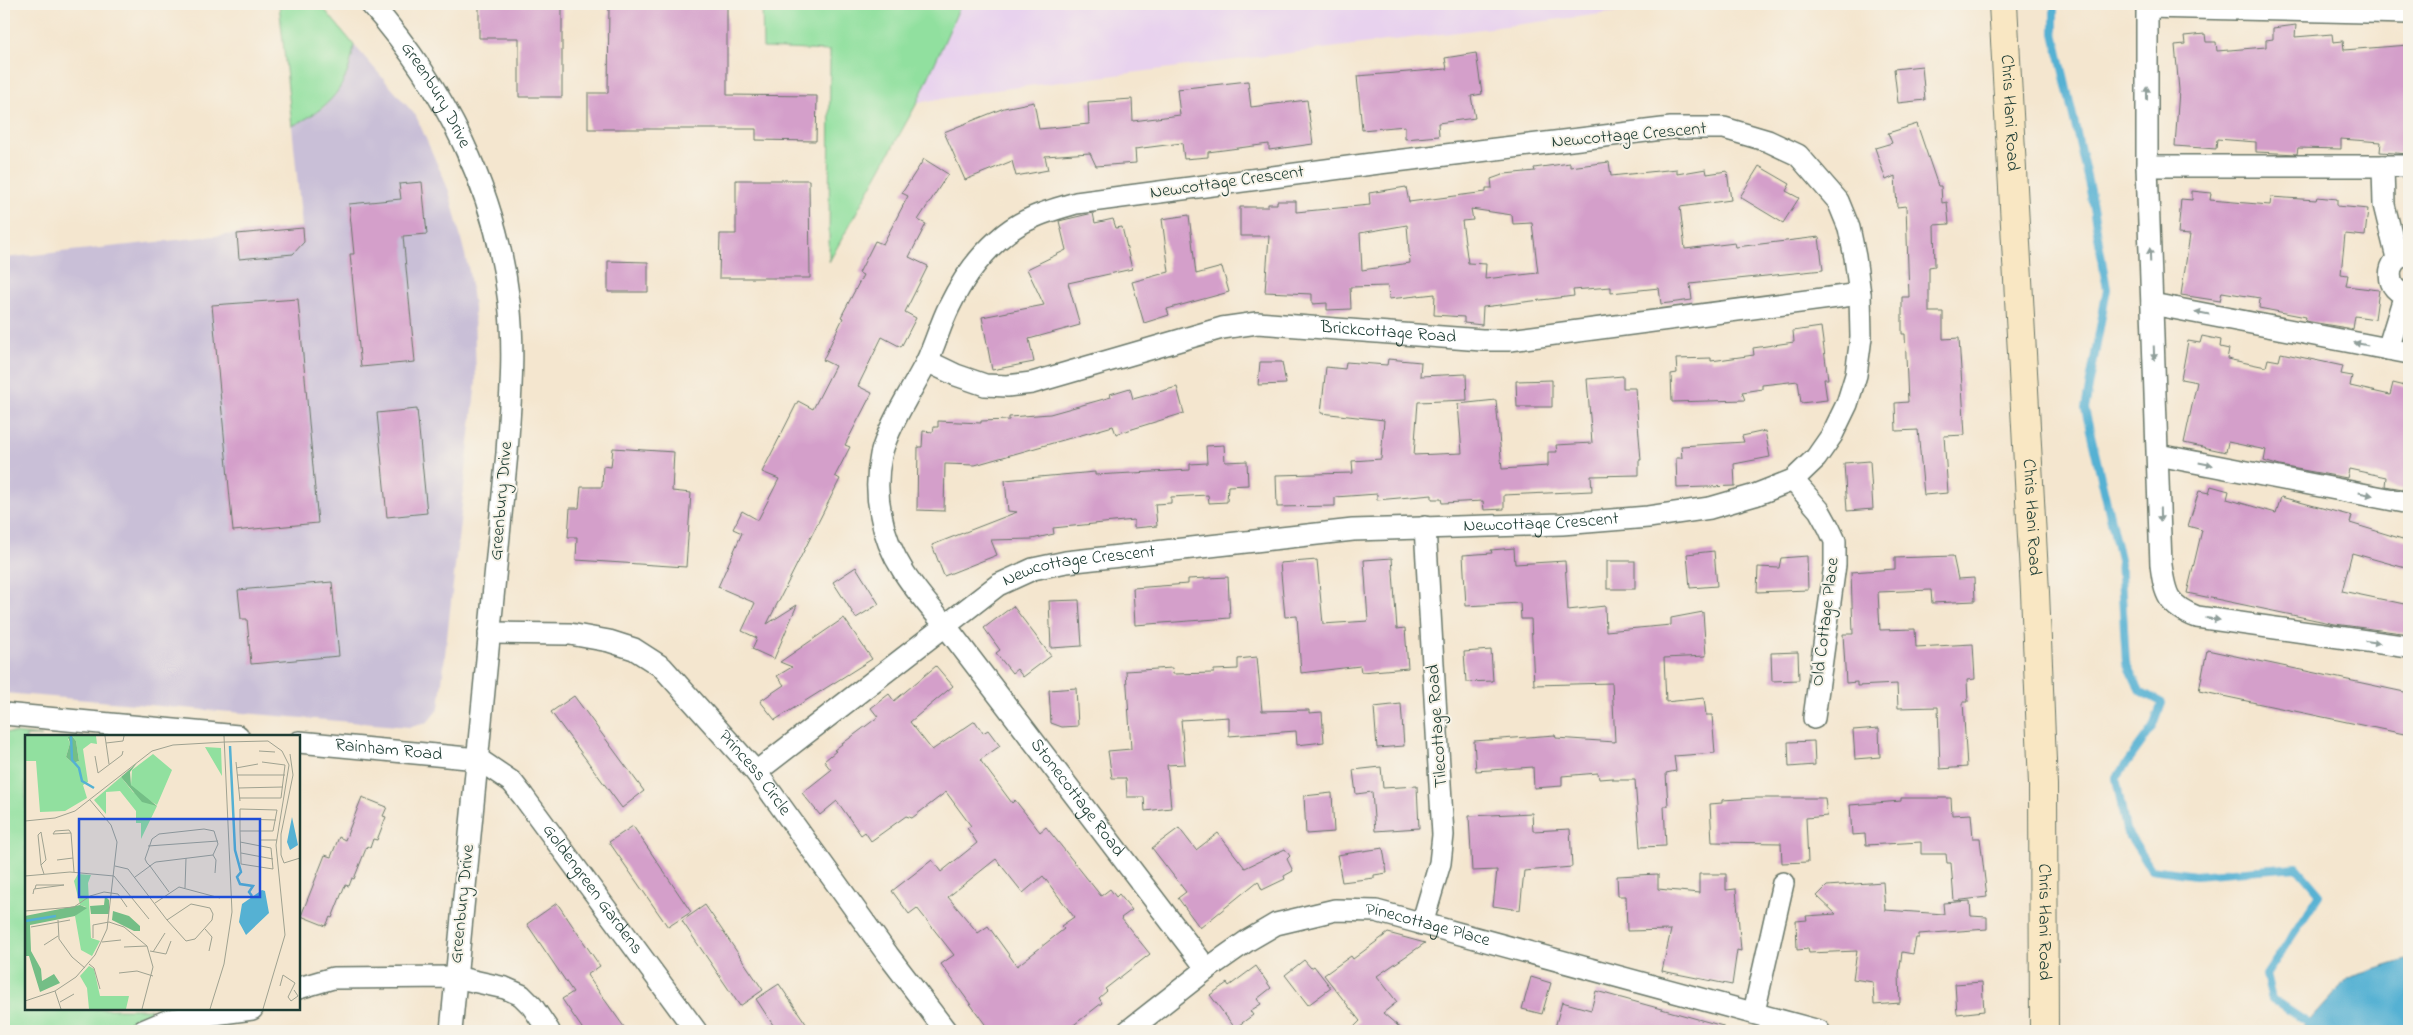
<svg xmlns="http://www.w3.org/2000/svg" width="2413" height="1035" font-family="'Indie Flower',sans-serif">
<rect width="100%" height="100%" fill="#f7f3e8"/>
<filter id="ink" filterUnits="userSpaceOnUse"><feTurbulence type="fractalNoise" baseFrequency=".02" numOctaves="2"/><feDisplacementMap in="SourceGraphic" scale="10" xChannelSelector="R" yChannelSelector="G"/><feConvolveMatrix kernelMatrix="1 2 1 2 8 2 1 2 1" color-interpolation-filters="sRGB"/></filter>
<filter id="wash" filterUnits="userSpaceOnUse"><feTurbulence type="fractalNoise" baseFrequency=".0096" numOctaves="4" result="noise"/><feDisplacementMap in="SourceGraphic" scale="20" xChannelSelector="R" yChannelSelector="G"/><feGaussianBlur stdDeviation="1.12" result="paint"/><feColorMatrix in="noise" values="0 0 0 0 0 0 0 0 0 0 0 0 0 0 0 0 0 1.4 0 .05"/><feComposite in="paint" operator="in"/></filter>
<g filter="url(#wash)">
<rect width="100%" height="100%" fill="#f4e6cf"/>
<!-- built -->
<path fill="#e8d2ee" d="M961,4H1681L988,91L917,103Z"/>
<!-- industrial -->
<path fill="#c9bfd7" d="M354,45L416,116L449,191L469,271L474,308L476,381L439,708L427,723L410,727L4,693V258L302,227L292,126L323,108L336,94L351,63Z"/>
<!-- green -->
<g fill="#91e09f" stroke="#588e6a">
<path d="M279,4H320L354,45C348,87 330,108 292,126Z"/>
<path d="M762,4H961L917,103L829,262L830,51L763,48Z"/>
<path d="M4,732L42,736H26V1009H151V1031H4Z"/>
</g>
<!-- water -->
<path fill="#55b1d3" stroke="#3a7784" d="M2409,959V1031H2300L2348,978Z"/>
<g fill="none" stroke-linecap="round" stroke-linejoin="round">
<!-- stream -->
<path stroke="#55b1d3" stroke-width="8" d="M2054,4V33L2090,190L2107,289L2085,409L2120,559L2126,663L2140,691L2162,703L2153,727L2116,778L2126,830L2151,869L2195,875L2297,867L2320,894L2266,975L2272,999L2308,1023"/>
</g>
<g id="blocks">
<!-- building -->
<g fill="#d49fca" fill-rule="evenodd">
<path d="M479,4H562V97H519V38H479Z"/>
<path d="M609,4H727V95L817,96L816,141L756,140V129H588V93H608Z"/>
<path d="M2296,25L2295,37L2332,34L2333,42L2343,41L2344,50L2409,45V154L2380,152L2381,142L2341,139V149L2298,148L2297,154L2256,152V142L2217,139L2216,149L2175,146L2179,90L2175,45L2185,44L2184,36L2205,34L2206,42H2216L2217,51L2266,47V40L2273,39V28Z"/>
<path d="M1476,53L1482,94L1471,96L1475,118L1438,123L1439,136L1405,139V126L1362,130L1357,76L1447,69L1445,58Z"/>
<path d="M1922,66L1925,100L1898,103L1894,69Z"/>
<path d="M1248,81L1251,107L1307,100L1313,144L1269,150V144L1208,152V157L1184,159L1182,143L1135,149L1136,163L1096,166L1090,153L1045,156L1048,170L1016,176L1012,161L965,180L944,132L1004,108L1034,102L1039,129L1089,124L1088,102L1132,99L1133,121L1180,115L1177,89Z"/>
<path d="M1917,124L1938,186H1941L1942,203L1947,202L1949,224L1934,225L1935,266L1929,267V312H1943V339L1959,338L1965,435L1944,436L1948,493L1924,495L1918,430L1896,431L1895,403L1908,402L1905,334H1902V297H1909L1906,206L1897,207L1895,176L1886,180L1875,148L1892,143L1888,133Z"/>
<path d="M924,159L948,174L918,220L926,224L909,257L928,266L905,312L916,318L901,347L882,337L858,386L872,393L845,445L850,447L835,476L840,479L767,624L797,605L774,659L752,649L757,638L742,631L755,603L718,587L742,533L733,529L742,511L758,520L779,479L762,472L798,401L813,409L835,366L823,360L843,318L841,317L863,275L859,273L875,241L883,244L908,196L902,193Z"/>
<path d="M1609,162L1611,176L1677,169V174L1706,169L1707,174L1727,171L1731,200L1680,207L1685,249L1735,243L1736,247L1819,237L1823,270L1690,284L1692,300L1661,304L1659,288L1611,293V287L1573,290L1574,296L1483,307L1482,325L1464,323V317L1434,315L1435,294L1389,299L1388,286L1350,287L1351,309L1327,310V303L1312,304V294L1265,292L1269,236H1240V207H1268V204H1277V201H1296V212L1370,205L1369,193L1406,187L1409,202L1486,192V188H1492L1491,179L1505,174L1535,171L1534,168L1570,163V167ZM1471,209L1512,215L1513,224L1532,223L1538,273L1485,279L1486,264L1468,263L1462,221L1473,220ZM1407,225L1410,263L1362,270L1360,233Z"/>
<path d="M1759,166L1790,184L1786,191L1799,198L1783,223L1740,197Z"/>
<path d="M736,180H809L810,278H719L720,234H736Z"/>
<path d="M422,182L427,234L403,236L415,362L361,367L350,254H354L349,204L401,199L399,184Z"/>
<path d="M2192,191L2211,193L2210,200L2270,205L2271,197L2316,200L2317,197L2337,199V206L2368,209L2365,236L2345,234L2341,274L2348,275L2346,286L2379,290L2375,319L2355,316L2353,329L2305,321L2306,317L2259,308L2260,298L2222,292L2220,301L2181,295L2190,235L2178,234L2181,199L2192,200Z"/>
<path d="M1093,213L1095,223L1113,219L1116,228L1122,227L1132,269L1068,283L1080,325L1029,339L1034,362L992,370L982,317L1044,305L1027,269L1066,250L1059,221Z"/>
<path d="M1189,215L1196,274L1222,267L1229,292L1167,309L1169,315L1144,323L1132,282L1169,272L1162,219Z"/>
<path d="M303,228L304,242L293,254L239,259L237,234Z"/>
<path d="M608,261L648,262V292H608Z"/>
<path d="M298,299L318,523L233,531L212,305Z"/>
<path d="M1821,327L1828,379H1824L1827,400L1801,403L1798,381L1762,385V389L1742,392L1745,400L1672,402L1671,374L1677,373L1676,359L1711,358V361L1754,355L1753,348L1794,342L1793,331Z"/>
<path d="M2202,336L2221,340L2220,347L2229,349L2227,359L2266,367L2268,359L2279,361L2281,353L2343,366L2341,374L2352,376L2350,386L2390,395L2393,383L2409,387V490L2385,486L2386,477L2349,469L2347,478L2280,466L2264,461L2266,450L2228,442L2226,452L2184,443L2197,382L2181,379L2188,341L2200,343Z"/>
<path d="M1388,359L1421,362L1420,376L1466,374L1467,400L1418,402L1414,455L1462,453L1458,404L1496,400L1502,469L1548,466V452H1557L1556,445L1592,443L1587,379L1623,376V388H1635L1641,460H1639V475L1591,476L1592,491L1504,495V509L1484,510L1483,501L1442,503L1441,499H1432V495L1377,500V494L1335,497V506L1277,507L1276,475L1353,473L1352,461L1381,459L1384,420L1321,413L1326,367L1345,369L1346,362L1387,365Z"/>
<path d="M1260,362H1282L1286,384L1258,385Z"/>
<path d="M1552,380V407H1517L1516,381Z"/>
<path d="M1177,387L1184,413L1116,434L1113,426L975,465L945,464L944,511L917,510L918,447H922L923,431L933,432L934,427H938V421L981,423V421L1009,420V417L1050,414L1111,397L1110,394L1130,388L1133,399Z"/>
<path d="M417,409L427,513L387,517L377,413Z"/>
<path d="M1765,431L1770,457L1734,464L1735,486L1677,488L1676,458H1682L1681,446L1744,442L1742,436Z"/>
<path d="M1224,445L1225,462L1247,461L1248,485L1228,486L1227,502L1209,503L1208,495L1171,497V503L1155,504L1157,526L1134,528V520L1053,528L1054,534L1032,539L991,540L997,555L944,576L932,545L1017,512L1008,511L1005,480L1095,472V475L1190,470V464L1207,463L1206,446Z"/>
<path d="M613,448L674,452L672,491L691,493L686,567L576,560L577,537H568L570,508H579L581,487H602L603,466L611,467Z"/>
<path d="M1870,461L1873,509L1847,511L1844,463Z"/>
<path d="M2211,486L2229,491L2227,499L2276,513L2281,497L2352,516L2350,523L2409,541V569L2352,553L2342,591L2409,605V634L2335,624L2187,593L2202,530L2188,526L2199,491L2209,493Z"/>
<path d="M1514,548L1515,564L1565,561L1568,610L1605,606L1606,631L1671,625V618L1703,612L1706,656L1664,658L1666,702L1704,698L1706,715H1712L1715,753L1674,756L1676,771L1666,773L1668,806H1664L1666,846L1640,847L1635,780H1613V778L1599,779L1598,773L1562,776V786L1534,788L1533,767L1476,771L1474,741L1555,735L1556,738L1615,742L1612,683L1534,685L1531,619H1521L1520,603L1466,606L1463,555L1492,553L1491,550Z"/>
<path d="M1714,551L1717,586L1690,588L1687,554Z"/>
<path d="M1807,556L1808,590L1757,592L1758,567L1779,568L1781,558Z"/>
<path d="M1953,556L1958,579L1974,578L1975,601L1932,603L1931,590L1878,592L1880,630L1915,629L1916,647L1973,644L1975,679L1967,680L1968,702H1963L1967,767L1940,769L1938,707L1898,708L1897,684L1857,686V682L1846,683L1843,634H1853L1851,572L1895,569V558Z"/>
<path d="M1392,558L1397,629L1405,628L1408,668L1361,672L1360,666L1301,673L1297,616L1285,617L1280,563L1317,560L1323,624L1368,621L1364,560Z"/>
<rect x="1607" y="561" width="28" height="28"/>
<path d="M856,567L879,604L856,618L833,582Z"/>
<path d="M1228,577L1230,618L1135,625L1133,588L1188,584V579Z"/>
<path d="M332,582L339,656L251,664L247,619H241L238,590Z"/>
<path d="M1079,600L1082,646L1051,648L1049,601Z"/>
<path d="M1013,606L1051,656L1023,677L1017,669L1012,673L996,653L1000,650L984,628Z"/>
<path d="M844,618L872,659L775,720L760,701L784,685L777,676L792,667L780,662Z"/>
<path d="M1491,650L1493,681L1466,682L1464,652Z"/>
<path d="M2207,650L2409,693V735L2199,691Z"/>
<path d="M1798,652L1799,680L1772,681L1771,653Z"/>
<path d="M1257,657L1262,711L1309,710V713L1322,712L1324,742L1297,745L1296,731L1229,736V717L1181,720L1185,764L1167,765L1171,808L1145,811L1144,797H1127L1126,778H1112L1108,751L1131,749L1126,671L1172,668L1173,674L1214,673V670L1238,669V659Z"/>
<path d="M936,666L953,686L910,722L932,750L975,721L983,733L988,730L1000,746L980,760L1012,803L1015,800L1040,832L1046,827L1101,896L1110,889L1116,897L1119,894L1132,910L1121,918L1150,954L1105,989L1107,991L1099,998L1102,1003L1066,1031H990L941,964L954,955L917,908L909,914L892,891L932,860L941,872L977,843L967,828L971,826L946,792L912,818L906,816L871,841L865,832L861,835L837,801L820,815L802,793L831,770L824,761L836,751L834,750L878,717L871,708L889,694L894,701ZM996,859L1023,893L1043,876L1074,917L1061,926L1064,929L1017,966L988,926L978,933L948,897Z"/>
<path d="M1076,688L1078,726L1062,727L1051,723L1049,690Z"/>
<path d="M574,696L644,791L622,808L551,712Z"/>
<path d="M1401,704L1404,746L1377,748L1374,707Z"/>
<path d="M1879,728L1880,757L1855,759L1853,730Z"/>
<path d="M1814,741L1815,765L1789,767L1788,742Z"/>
<path d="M1381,767L1383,788L1417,786L1419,828L1375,831L1372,792L1356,794L1353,770Z"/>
<path d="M1332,793L1334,832L1306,834L1304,796Z"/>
<path d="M362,797L387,807L383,816L386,817L377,840L373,839L370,848L367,846L354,879L352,878L349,886L345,885L332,918L330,917L326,926L301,916L325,855L331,857L339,837L345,840Z"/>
<path d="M1755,798H1825L1827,816L1806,818L1808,862L1782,863L1781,843L1712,842L1710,804L1722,803V800Z"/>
<path d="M1901,798H1951L1952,815L1971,814L1973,838H1980L1987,897L1954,901L1951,863H1947L1946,854H1921V842L1866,845L1865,834L1852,835L1850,805L1901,801Z"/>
<path d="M1532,813L1533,831L1570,829L1572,867L1524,871L1520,910L1493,906L1497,870L1472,871L1469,816Z"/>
<path d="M633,826L691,912L668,927L609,842Z"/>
<path d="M1179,828L1196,850L1218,833L1245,868L1285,849L1290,856L1287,859L1293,871L1284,876L1285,879L1262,890L1258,881L1200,928L1178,898L1186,892L1152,848Z"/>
<path d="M1383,848L1387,873L1374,875V878L1342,882L1337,855Z"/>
<path d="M1658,874V889L1699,893V874H1726V890L1736,889L1741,951L1737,950L1732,985L1662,971L1671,930L1627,931L1626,896H1618L1617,876Z"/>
<path d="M1883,882L1885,910L1944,914L1943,903L1970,901L1971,916L1987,917V929L1919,934V938H1916L1913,954L1902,952L1899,974L1900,1003L1874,1005L1873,982L1853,979L1857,951L1809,953L1808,949L1797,950L1796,921L1807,920L1806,916L1836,914L1817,896L1827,886Z"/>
<path d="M557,903L600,966L587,975L627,1031H584L562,999L573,992L527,924Z"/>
<path d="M705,905L763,990L740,1006L682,921Z"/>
<path d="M1388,933L1425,943L1377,976L1397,1002L1383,1013L1404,1031H1350L1360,1021L1324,975L1351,956L1353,959Z"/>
<path d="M1304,960L1311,968L1314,966L1331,988L1308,1005L1285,975Z"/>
<path d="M1256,966L1271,988L1257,999L1261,1004L1250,1011L1253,1015L1235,1028L1210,995L1227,983L1229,986Z"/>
<path d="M1531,977L1551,983L1542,1014L1522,1009Z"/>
<path d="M1982,982L1984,1011L1957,1014L1955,984Z"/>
<path d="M779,984L811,1031H777L756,999Z"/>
<path d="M1596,991L1723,1026L1722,1031H1554L1562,1002L1591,1010Z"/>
</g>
</g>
</g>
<g filter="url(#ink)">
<use href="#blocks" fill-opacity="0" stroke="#6a786a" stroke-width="1"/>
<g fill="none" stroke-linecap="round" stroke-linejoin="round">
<defs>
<g id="minor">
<path id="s1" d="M371,4C445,88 496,190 509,302C515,352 510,403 507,453L451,1031"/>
<path d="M2147,4V166L2161,565C2165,595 2168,606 2197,617L2409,647"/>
<path d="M2147,7L2409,13"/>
<path d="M2147,166H2409"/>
<path d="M2383,166L2384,205L2397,258"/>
<path d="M2409,255C2384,256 2384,294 2409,294"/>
<path d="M2152,304L2409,353"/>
<path d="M2388,349L2405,294"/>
<path id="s2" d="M927,361L956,375L985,385L1007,386L1032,383L1222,328L1257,323L1482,340H1510L1860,294"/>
<path d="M2158,455L2409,503"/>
<path d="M1793,480L1819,510L1829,528L1835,541V565L1814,718"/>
<path id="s3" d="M489,633L570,634L609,641L634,649L662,667L756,772L888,955L946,1031"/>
<path d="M4,714L238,736"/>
<path id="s4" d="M299,742L478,759L512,782L523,796L696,1031"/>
<path id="s5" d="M756,772L998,585L1033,569L1066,562L1353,530L1562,524L1648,517L1710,508L1755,495L1793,480L1816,458L1832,435L1847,404L1856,375L1861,337L1860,294L1855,257L1849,228L1838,201L1798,155L1768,141L1724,128H1671L1379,163L1076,203C1048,211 1020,219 998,240C978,258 961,282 949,307C940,325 935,345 926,363C912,390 888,426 881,455C877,474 877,497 881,515C888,559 917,592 945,625L1207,969"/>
<path d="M1422,924L1440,863L1443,835L1425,527"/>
<path d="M299,988L333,978L455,977L505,988L521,995L532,1006L549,1031"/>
<path d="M1754,1012L1783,883"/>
<path d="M143,1031L169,1020L252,1009"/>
<path id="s6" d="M1128,1031L1207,969L1247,941L1276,924L1335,910L1376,911L1819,1031"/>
</g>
<g id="secondary">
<path id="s7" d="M2003,4L2035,592L2043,785L2044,1031"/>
</g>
</defs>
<!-- minor casing -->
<use href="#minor" stroke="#6a786a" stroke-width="24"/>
<!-- secondary casing -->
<use href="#secondary" stroke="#6a786a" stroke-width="30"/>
<!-- minor -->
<use href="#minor" stroke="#fff" stroke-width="21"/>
<!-- secondary -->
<use href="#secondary" stroke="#f9e7c3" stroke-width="28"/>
</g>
<!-- one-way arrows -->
<defs><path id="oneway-solid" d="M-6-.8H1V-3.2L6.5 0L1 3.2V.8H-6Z" transform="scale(1.25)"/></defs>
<g fill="#8f9e9a">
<use href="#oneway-solid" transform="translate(2147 93) rotate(-90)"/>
<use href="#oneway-solid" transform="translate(2150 255) rotate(-92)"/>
<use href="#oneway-solid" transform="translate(2202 313) rotate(-169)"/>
<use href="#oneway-solid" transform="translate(2361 344) rotate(-169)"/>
<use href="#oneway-solid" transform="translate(2154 353) rotate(88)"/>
<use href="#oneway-solid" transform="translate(2206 464) rotate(11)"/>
<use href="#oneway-solid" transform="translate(2366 494) rotate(11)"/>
<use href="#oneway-solid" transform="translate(2160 515) rotate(89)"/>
<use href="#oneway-solid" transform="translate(2213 619) rotate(8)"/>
<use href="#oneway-solid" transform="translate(2373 642) rotate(8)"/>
</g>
</g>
<g text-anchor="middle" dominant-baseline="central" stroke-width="4" stroke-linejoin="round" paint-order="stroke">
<!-- street labels -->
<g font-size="18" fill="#1f3d34" stroke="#f7f3e8">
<text stroke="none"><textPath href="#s1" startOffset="112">Greenbury Drive</textPath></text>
<text stroke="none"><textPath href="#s7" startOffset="109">Chris Hani Road</textPath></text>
<text transform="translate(1629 136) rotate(-5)">Newcottage Crescent</text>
<text transform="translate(1227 183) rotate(-8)">Newcottage Crescent</text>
<text stroke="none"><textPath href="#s2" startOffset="475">Brickcottage Road</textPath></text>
<text transform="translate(502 501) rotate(-85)">Greenbury Drive</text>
<text stroke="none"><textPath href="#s7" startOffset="514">Chris Hani Road</textPath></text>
<text stroke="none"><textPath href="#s5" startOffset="855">Newcottage Crescent</textPath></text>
<text stroke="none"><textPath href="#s5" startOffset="390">Newcottage Crescent</textPath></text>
<text transform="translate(1826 622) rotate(-83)">Old Cottage Place</text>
<text transform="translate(1438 726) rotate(-94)">Tilecottage Road</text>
<text stroke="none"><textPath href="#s4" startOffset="90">Rainham Road</textPath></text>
<text stroke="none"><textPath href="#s3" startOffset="321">Princess Circle</textPath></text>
<text stroke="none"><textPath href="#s5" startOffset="2948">Stonecottage Road</textPath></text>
<text stroke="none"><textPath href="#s4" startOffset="355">Goldengreen Gardens</textPath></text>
<text transform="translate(463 904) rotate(-84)">Greenbury Drive</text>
<text stroke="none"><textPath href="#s7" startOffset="919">Chris Hani Road</textPath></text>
<text stroke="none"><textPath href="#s6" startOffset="338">Pinecottage Place</textPath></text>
</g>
</g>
<!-- overview -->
<g transform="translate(25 735)">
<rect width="275" height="275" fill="#f4e6cf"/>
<path d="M0,1H71L72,9L66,8L58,14L63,47L58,50L62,63L40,76L15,77L11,26H0ZM47,1L51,6L54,26L48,28L41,22L45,8L43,4ZM180,12L196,13L197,41ZM128,19L147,35L132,70L112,58L106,50L107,35ZM96,42L108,57L132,71L116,104V88H111V76L95,56L81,57V79L69,65ZM53,139L66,140L63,148L66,203L75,206L67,221L56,215L50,181L61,172L55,170L49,146ZM64,231L69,234L75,261H104L101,274H64L62,253L55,241Z" fill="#91e09f" fill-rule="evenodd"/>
<path d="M47,1L51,6L54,26L48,28L41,22L45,8L43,2ZM112,28L105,37L106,50L132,71L117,67L96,42ZM80,161L84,165V179H66L65,171L79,170ZM55,170L62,173L50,181L5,190L6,216L16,234L17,246L29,239L35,248L15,257L4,221H0V181ZM88,176L104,181L115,191V196H109L87,185Z" fill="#74be86"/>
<path d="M267,82L273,110L265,115L262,107ZM237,155L240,156L244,178L221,200L214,187L217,169Z" fill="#55b1d3"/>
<path fill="none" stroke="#55b1d3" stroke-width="2.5" d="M46,1L47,25L54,33L57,46L69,53M205,11L210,115L216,137L212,142L215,149L228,151L224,157L227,161M0,186L31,181"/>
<path fill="none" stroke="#9fa291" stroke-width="1" d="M80,1L84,29M200,7L243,6L257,16L264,30L251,110L260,200L238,274M81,8L98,6L99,1M234,16L250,17M265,19L268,40L256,99V120L259,128L275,123M70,21L73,38L97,20L98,16M211,27L215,66M211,33L233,29M212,40H260M213,53L258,52M214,63H256L260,30L237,27M215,84L251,85M0,86L30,83L50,76L127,16L148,10L200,7M44,95L46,98L28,99L30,96ZM215,96H248L252,75L215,74V96L216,126V129L248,134L246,113L215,107M46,98L49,137M236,105H252M123,111L193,106M216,118L248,124M188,120L191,125L190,138M32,125L48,123M16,130L21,125L16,97L13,100L16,130L19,139M90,131L103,134L142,185L161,206L170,204L187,185L188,179L185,173L166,169L142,185M0,141L45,137L89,141L124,184M110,142L125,131L129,128L131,127L188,120L193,109L189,96L179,94L134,99L127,104L120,124L122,128L125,131L144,157M160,153L161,123M10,154L11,150H39M8,159L9,154L39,150M130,168L154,152L195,163M0,176L49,172L65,161L79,157L93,159L102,172M33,185L34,204L47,222L60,233M6,192L45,185M180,194L187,202L184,216M68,203V190L84,187L99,192L122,211L128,232L117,274M77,207L96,205M19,210L33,201M99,212L122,211M275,214V232M125,216L141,219L146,206M128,217L140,198M64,229L69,233L75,254M94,238L112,236L128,241M255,251L258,240L270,248M269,255L273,261L266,266L263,262L270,248M30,256L36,274M0,266L30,256L51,242L70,220L82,194L92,107L86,90L65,65M35,267L49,259M185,274L199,229L207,177L199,1"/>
<path fill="#1d4ed8" fill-opacity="0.15" stroke="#1d4ed8" stroke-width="2.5" d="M54,84H235V162H54Z"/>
<rect width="275" height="275" fill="none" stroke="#1f3d34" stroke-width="2.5"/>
</g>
<!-- margin -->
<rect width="2413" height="1035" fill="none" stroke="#f7f3e8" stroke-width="20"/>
</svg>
